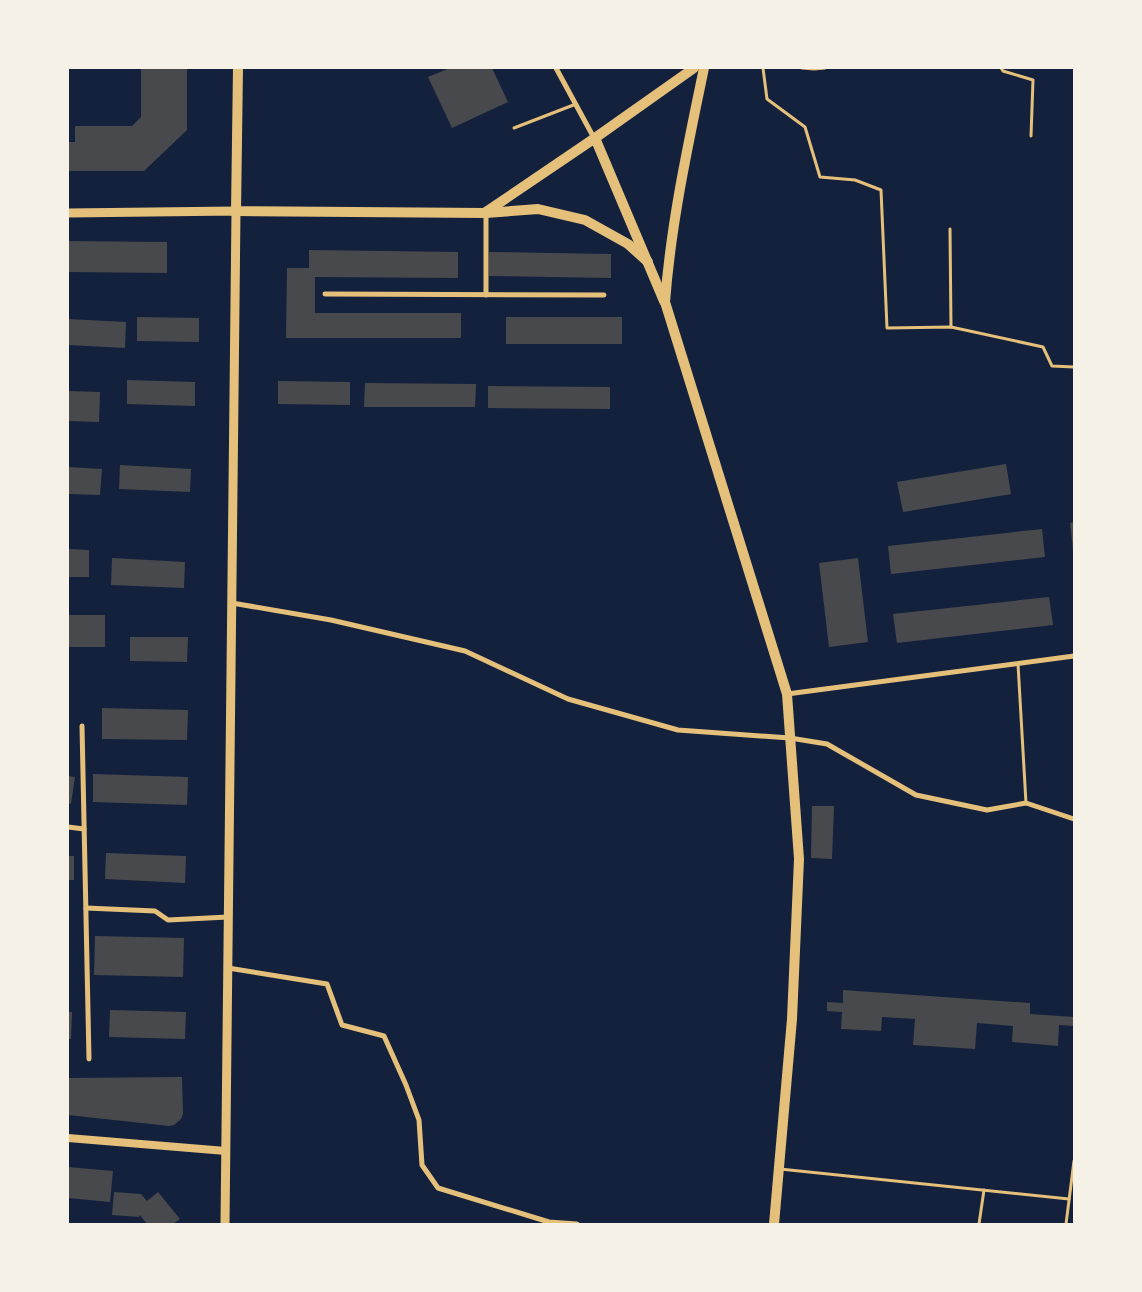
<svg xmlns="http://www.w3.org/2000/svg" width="1142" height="1292" font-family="Inter,sans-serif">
<rect width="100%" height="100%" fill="#14213d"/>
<!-- building -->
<g fill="#48494c">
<path d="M141,68H187V130L144,171H68V142H75V126H132L141,117Z"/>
<path d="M450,68H492L508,102L452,128L428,77Z"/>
<path d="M68,241L167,242V273L68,272Z"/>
<path d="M309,250L458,252V278L315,277V313H461V338H286L287,268H309Z"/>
<path d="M489,252L611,254V278L489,276Z"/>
<path d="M137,317L199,318V342L137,341Z"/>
<rect x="506" y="317" width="116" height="27"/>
<path d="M68,319L126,322L125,348L68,345Z"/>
<path d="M127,380L195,382V406L127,404Z"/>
<path d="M278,381L350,382V405L278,404Z"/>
<path d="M365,383L476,384L475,407H364Z"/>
<path d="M488,386L610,387V409L488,408Z"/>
<path d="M68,391L100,392L99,422L68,421Z"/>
<path d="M1006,464L1011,494L903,512L897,482Z"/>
<path d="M120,465L191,469L190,492L119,489Z"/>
<path d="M68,467L102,469L100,495L68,494Z"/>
<path d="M1074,522V550H1073L1070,523Z"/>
<path d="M1042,529L1045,557L891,574L888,546Z"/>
<path d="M68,549L89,550V577H68Z"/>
<path d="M112,558L185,562L184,588L111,585Z"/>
<path d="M858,558L868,642L829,647L819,563Z"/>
<path d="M1049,597L1053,625L897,643L893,614Z"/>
<rect x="68" y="615" width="37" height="32"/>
<path d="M130,637H188L187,662L130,661Z"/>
<path d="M102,708L188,710L187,740L102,739Z"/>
<path d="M93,774L188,777L187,805L93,802Z"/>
<path d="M68,776L75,777L71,804L68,803Z"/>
<path d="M812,806H834L832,859L811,858Z"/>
<path d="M106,853L186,856L185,883L105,879Z"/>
<rect x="68" y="856" width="6" height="24"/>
<path d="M95,936L184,938L183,977L94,975Z"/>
<path d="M843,990L1030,1003V1014L1074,1017V1026L1059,1025L1058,1046L1012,1042L1013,1026L977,1023L975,1049L913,1045L915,1019L882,1017L881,1031L841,1029L842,1012L827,1011V1002L843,1003Z"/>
<path d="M110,1010L186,1012L185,1039L109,1037Z"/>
<path d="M68,1012H72L71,1039H68Z"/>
<path d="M182,1077L183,1114L181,1119L174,1125L169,1126L68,1115V1078Z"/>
<path d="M68,1167L113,1171L110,1202L68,1198Z"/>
<path d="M114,1192L141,1194L147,1201L158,1192L180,1219L173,1224H147L140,1215L139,1217L112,1215Z"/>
</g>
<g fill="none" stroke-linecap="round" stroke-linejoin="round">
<!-- service -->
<g stroke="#e5c07b" stroke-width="3">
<path d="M763,68L767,99L805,127L820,177L855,180L881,190L887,328L951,327L1043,347L1052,366L1074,367"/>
<path d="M802,68L814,69L825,68"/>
<path d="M1001,68L1003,71L1033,80L1031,136"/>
<path d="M514,128L576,104"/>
<path d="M950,229L951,327"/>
<path d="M1018,664L1026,803"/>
<path d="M780,1169L1069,1199"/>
<path d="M979,1224L984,1190"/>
<path d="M1066,1224L1074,1161"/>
</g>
<!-- minor -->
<g stroke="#e5c07b" stroke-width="5">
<path d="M556,68L594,138"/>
<path d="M486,213V295"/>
<path d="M325,294L604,295"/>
<path d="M232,603L331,620L465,651L568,699L678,730L790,738L827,744L916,795L987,810L1026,803L1074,819"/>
<path d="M787,694L1074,656"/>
<path d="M82,726L89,1059"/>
<path d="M68,827L84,829"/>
<path d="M86,908L155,911L168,920L228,917"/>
<path d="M228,968L327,984L342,1025L384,1036L406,1085L419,1120L422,1165L438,1188L549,1222L577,1224"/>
</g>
<!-- tertiary -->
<path stroke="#e5c07b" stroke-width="8" d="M68,1138L226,1151"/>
<!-- secondary -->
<path stroke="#e5c07b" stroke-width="9" d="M68,213L236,211L225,1224"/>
<!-- primary -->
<g stroke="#e5c07b" stroke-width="10">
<path d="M238,68L236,211L486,213L538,209L585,220L628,244L648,262"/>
<path d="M704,68C688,145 671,223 665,302L787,694L799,859L792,1019L774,1224"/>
<path d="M595,138L664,301"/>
<path d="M486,212L595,138L694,68"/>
</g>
</g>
<!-- border -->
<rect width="1142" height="1292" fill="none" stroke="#f6f1e7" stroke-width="138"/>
</svg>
